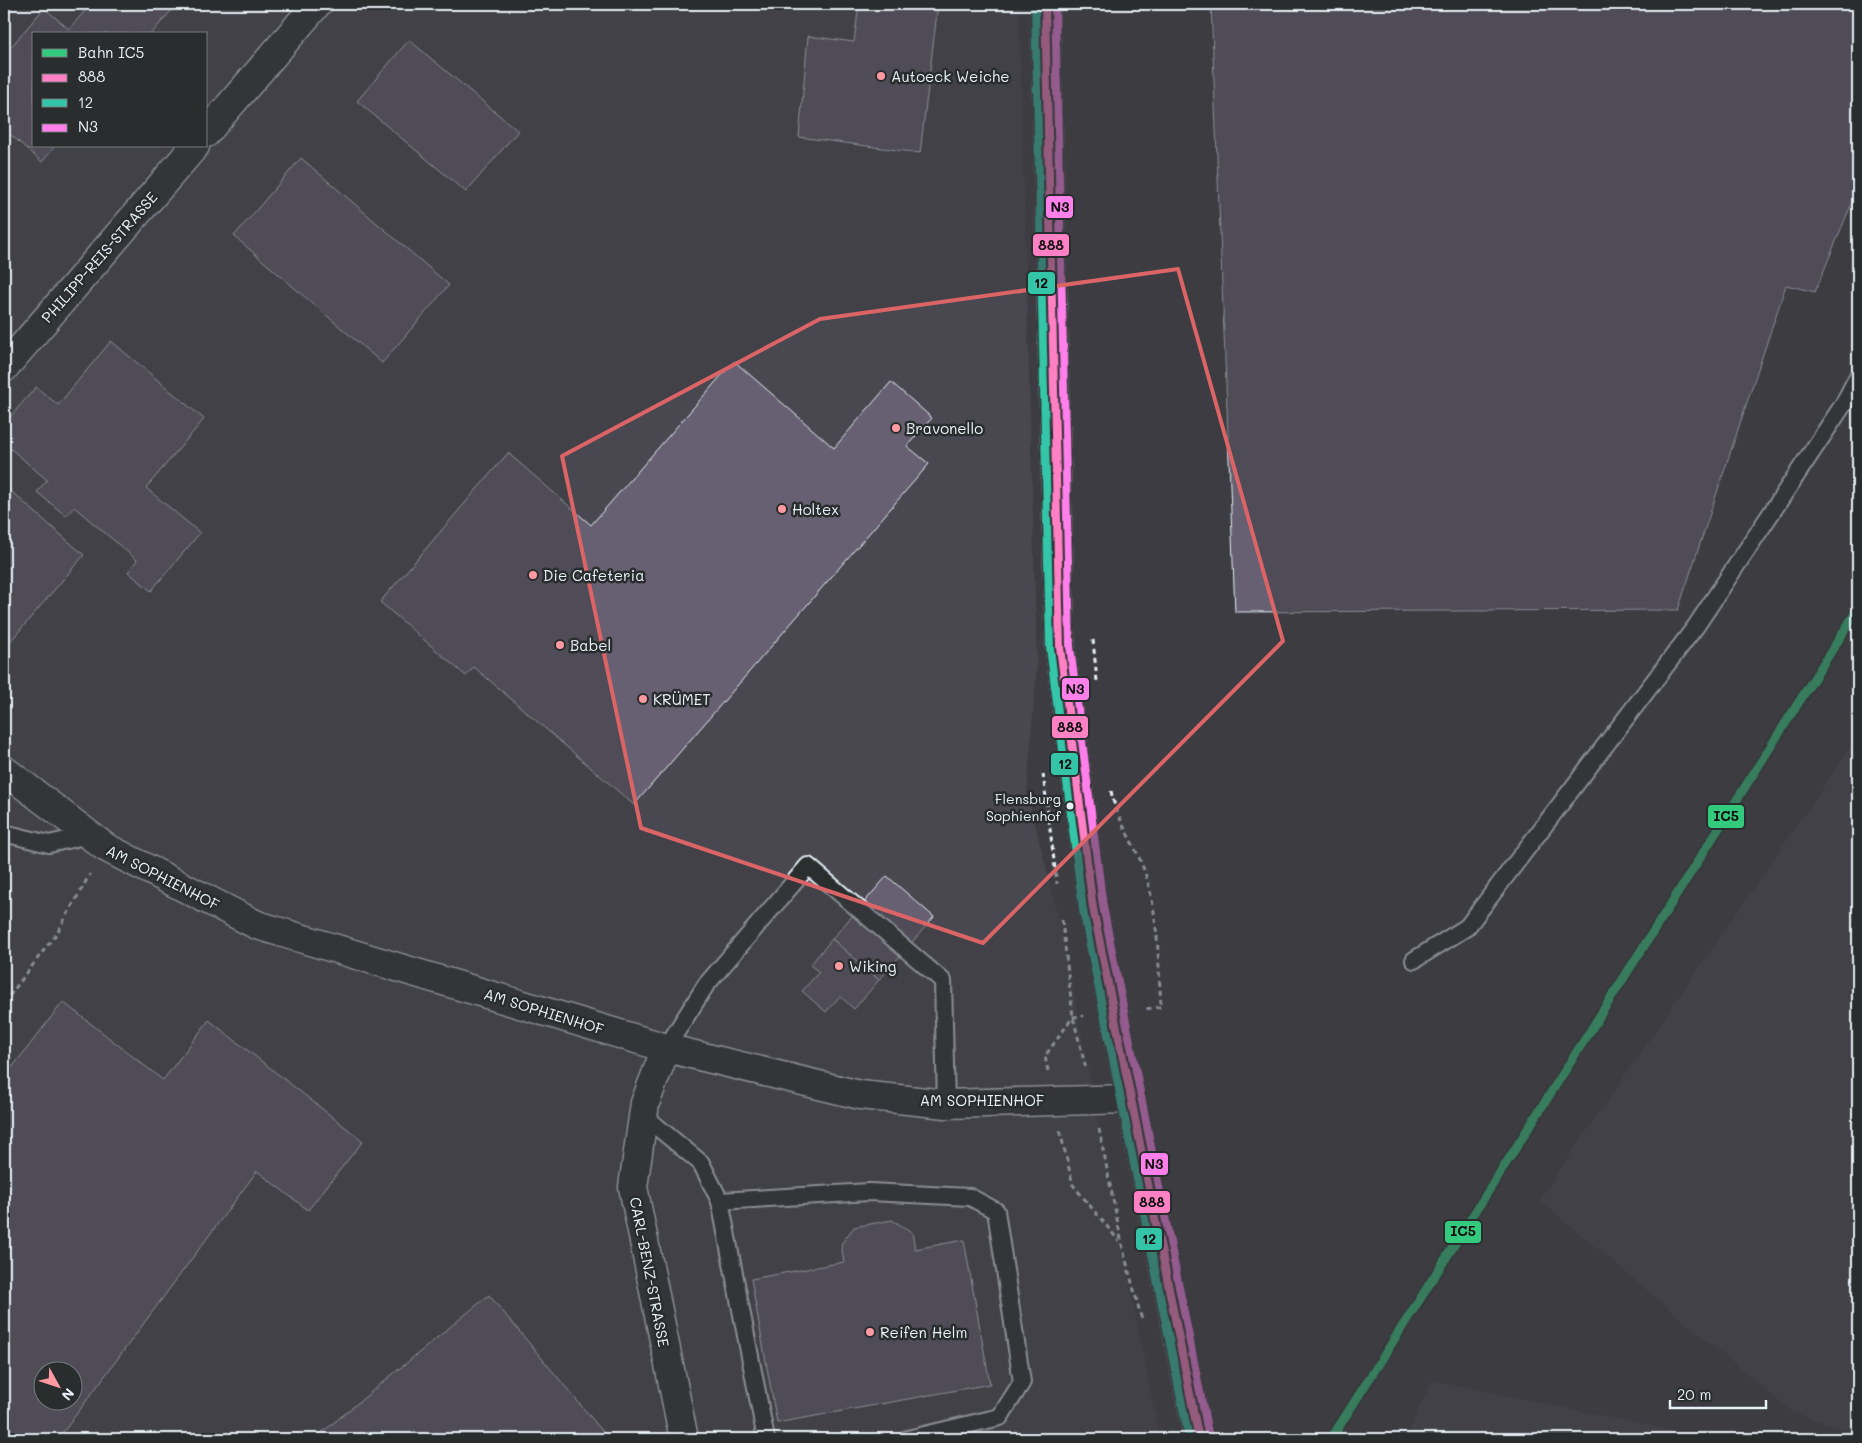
<svg xmlns="http://www.w3.org/2000/svg" width="1862" height="1443" font-family="Mali,sans-serif">
<rect width="100%" height="100%" fill="#3c3c42"/>
<filter id="ink" filterUnits="userSpaceOnUse"><feTurbulence type="fractalNoise" baseFrequency=".02" numOctaves="2"/><feDisplacementMap in="SourceGraphic" scale="10" xChannelSelector="R" yChannelSelector="G"/><feConvolveMatrix kernelMatrix="1 2 1 2 8 2 1 2 1" color-interpolation-filters="sRGB"/></filter>
<g filter="url(#ink)">
<!-- built -->
<g fill="#494750" fill-rule="evenodd">
<path d="M4,4H1019L1037,664L1027,792L1061,928L1159,1435L1139,1439H4ZM34,34H206V146H34ZM42,1370H72V1400H42Z"/>
<path d="M1858,736V1434L1793,1413L1539,1200Z"/>
<path d="M1432,1380L1714,1439H1405Z"/>
</g>
<!-- building -->
<g fill="#666072" stroke="#e8f1f8" fill-rule="evenodd">
<path d="M91,4H177L151,34H34V146H55L42,162L4,129V55L44,8L69,29Z"/>
<path d="M859,4H938L920,153L799,137L808,36L854,42Z"/>
<path d="M1211,4H1858V188L1815,292L1786,285L1678,610L1235,612Z"/>
<path d="M409,40L518,131L466,192L357,101Z"/>
<path d="M301,158L449,285L382,363L234,236Z"/>
<path d="M111,341L204,419L146,488L200,533L151,591L128,572L137,560L74,507L66,516L37,492L47,480L4,443V424L36,387L58,405Z"/>
<path d="M734,361L834,448L891,382L932,418L907,446L929,464L634,805L474,667L466,676L380,602L508,453L591,525Z"/>
<path d="M4,485L84,555L9,643L4,638Z"/>
<path d="M887,876L934,917L879,980L832,939Z"/>
<path d="M832,939L879,980L854,1009L840,996L826,1012L802,991L819,972L810,965Z"/>
<path d="M63,1002L163,1080L209,1020L363,1141L308,1210L257,1171L58,1439H4V1078ZM42,1370H72V1400H42Z"/>
<path d="M892,1220L912,1232L915,1249L964,1240L990,1384L777,1423L751,1279L844,1262L841,1244L854,1227Z"/>
<path d="M489,1295L609,1439H314Z"/>
</g>
<g fill="none" stroke-linecap="round" stroke-linejoin="round">
<defs>
<g id="service">
<path d="M4,833L49,844L89,835"/>
<path d="M1414,960L1467,927L1696,626L1843,405L1858,376"/>
<path d="M666,1048L706,985L808,866L943,981L946,1104"/>
<path d="M644,1116L701,1163L720,1201L766,1439"/>
<path d="M720,1201L869,1192L970,1197L996,1211L1022,1382L1000,1417L908,1439"/>
</g>
<g id="minor">
<path d="M206,133L317,4"/>
<path d="M4,368L195,146"/>
<path d="M4,770L105,847L257,925L666,1048L860,1095L946,1104L1130,1099"/>
<path d="M666,1048L645,1103L633,1187L684,1439"/>
</g>
<path id="secondary" d="M1045,4L1060,647L1093,908L1199,1439"/>
</defs>
<!-- service casing -->
<use href="#service" stroke="#e8f1f8" stroke-width="20"/>
<!-- minor casing -->
<use href="#minor" stroke="#e8f1f8" stroke-width="31"/>
<!-- secondary casing -->
<use href="#secondary" stroke="#e8f1f8" stroke-width="31"/>
<!-- path -->
<g stroke="#e8f1f8" stroke-width="3" stroke-dasharray="5 4" stroke-linecap="butt">
<path d="M1093,640L1097,681"/>
<path d="M1043,774L1057,884"/>
<path d="M1111,791C1116,817 1131,838 1141,862C1159,906 1158,960 1161,1007L1144,1009"/>
<path d="M1062,920L1073,1017L1086,1069"/>
<path d="M4,1003L57,933L90,874"/>
<path d="M1048,1071L1045,1056L1073,1017L1083,1016"/>
<path d="M1099,1129L1123,1249L1142,1320"/>
<path d="M1060,1131L1073,1185L1119,1241"/>
</g>
<!-- service -->
<use href="#service" stroke="#2a2d2e" stroke-width="16"/>
<!-- minor -->
<use href="#minor" stroke="#2a2d2e" stroke-width="28"/>
<!-- secondary -->
<use href="#secondary" stroke="#2a2d2e" stroke-width="28"/>
<defs>
<path id="bus-1" d="M1045,4L1060,647L1093,908L1199,1439"/>
<path id="bus-2" d="M1035,4L1050,648L1083,910L1189,1439"/>
<path id="bus-3" d="M1055,4L1070,646L1103,906L1209,1437"/>
</defs>
<!-- bus-1 casing -->
<use href="#bus-1" stroke="#2a2d2e" stroke-width="11"/>
<!-- bus-2 casing -->
<use href="#bus-2" stroke="#2a2d2e" stroke-width="11"/>
<!-- bus-3 casing -->
<use href="#bus-3" stroke="#2a2d2e" stroke-width="11"/>
<!-- bus-1 -->
<use href="#bus-1" stroke="#ff80c5" stroke-width="8"/>
<!-- bus-2 -->
<use href="#bus-2" stroke="#34c5a8" stroke-width="8"/>
<!-- bus-3 -->
<use href="#bus-3" stroke="#ff80eb" stroke-width="8"/>
<defs>
<path id="rail-1" d="M1331,1439L1858,609"/>
</defs>
<!-- rail-1 casing -->
<use href="#rail-1" stroke="#2a2d2e" stroke-width="12"/>
<!-- rail-1 -->
<use href="#rail-1" stroke="#33ca7d" stroke-width="9"/>
</g>
</g>
<!-- marked area -->
<path d="M0 0H1862V1443H0ZM1178,269L1283,641L983,943L641,828L562,456L820,319Z" fill="#3c3c42" fill-opacity=".55" fill-rule="evenodd"/>
<path fill="none" stroke="#db6466" stroke-width="4" stroke-linejoin="round" d="M1178,269L1283,641L983,943L641,828L562,456L820,319Z"/>
<!-- markers -->
<g fill="#ff9aa2" stroke="#2a2d2e" stroke-width="2">
<circle cx="881" cy="76" r="5"/>
<circle cx="896" cy="428" r="5"/>
<circle cx="782" cy="509" r="5"/>
<circle cx="533" cy="575" r="5"/>
<circle cx="560" cy="645" r="5"/>
<circle cx="643" cy="699" r="5"/>
<circle cx="839" cy="966" r="5"/>
<circle cx="870" cy="1332" r="5"/>
</g>
<circle fill="#e8f1f8" stroke="#2a2d2e" stroke-width="2" cx="1070" cy="806" r="4.5"/>
<g text-anchor="middle" dominant-baseline="central" stroke-width="5" stroke-linejoin="round" paint-order="stroke">
<!-- bus labels -->
<g font-size="14" fill="#e8f1f8" stroke="#2a2d2e" text-anchor="end">
<text x="1061" y="798">Flensburg<tspan x="1061" dy="17">Sophienhof</tspan></text>
</g>
<!-- poi labels -->
<g font-size="15" fill="#e8f1f8" stroke="#2a2d2e" text-anchor="start">
<text x="891" y="76">Autoeck Weiche</text>
<text x="906" y="428">Bravonello</text>
<text x="792" y="509">Holtex</text>
<text x="543" y="575">Die Cafeteria</text>
<text x="570" y="645">Babel</text>
<text x="653" y="699">KRÜMET</text>
<text x="849" y="966">Wiking</text>
<text x="880" y="1332">Reifen Helm</text>
</g>
<!-- street labels -->
<g font-size="15" fill="#e8f1f8" stroke="#2a2d2e">
<text transform="translate(99 257) rotate(-49)">PHILIPP-REIS-STRASSE</text>
<text transform="translate(163 877) rotate(27)">AM SOPHIENHOF</text>
<text transform="translate(544 1011) rotate(17)">AM SOPHIENHOF</text>
<text x="982" y="1100">AM SOPHIENHOF</text>
<text transform="translate(650 1272) rotate(79)">CARL-BENZ-STRASSE</text>
</g>
</g>
<g stroke="#2a2d2e" stroke-width="2">
<rect x="1045" y="195" width="29" height="24" rx="5" fill="#ff80eb"/>
<rect x="1032" y="233" width="38" height="24" rx="5" fill="#ff80c5"/>
<rect x="1027" y="271" width="29" height="24" rx="5" fill="#34c5a8"/>
<rect x="1061" y="677" width="29" height="24" rx="5" fill="#ff80eb"/>
<rect x="1051" y="715" width="38" height="24" rx="5" fill="#ff80c5"/>
<rect x="1050" y="752" width="29" height="24" rx="5" fill="#34c5a8"/>
<rect x="1707" y="804" width="38" height="25" rx="5" fill="#33ca7d"/>
<rect x="1140" y="1152" width="29" height="24" rx="5" fill="#ff80eb"/>
<rect x="1133" y="1190" width="38" height="24" rx="5" fill="#ff80c5"/>
<rect x="1444" y="1220" width="38" height="24" rx="5" fill="#33ca7d"/>
<rect x="1135" y="1227" width="28" height="24" rx="5" fill="#34c5a8"/>
</g>
<g font-size="14" text-anchor="middle" font-weight="bold" fill="#111">
<text x="1060" y="212">N3</text>
<text x="1051" y="250">888</text>
<text x="1041" y="288">12</text>
<text x="1075" y="694">N3</text>
<text x="1070" y="732">888</text>
<text x="1065" y="769">12</text>
<text x="1726" y="821">IC5</text>
<text x="1154" y="1169">N3</text>
<text x="1152" y="1207">888</text>
<text x="1463" y="1236">IC5</text>
<text x="1149" y="1244">12</text>
</g>
<!-- margin -->
<rect width="1862" height="1443" fill="none" stroke="#2a2d2e" stroke-width="20"/>
<rect x="10" y="10" width="1842" height="1423" fill="none" stroke="#e8f1f8" stroke-width="2" filter="url(#ink)"/>
<!-- legend -->
<rect x="32" y="32" width="175" height="115" fill="#2a2d2e" stroke="#767b7f"/>
<rect x="42" y="49" width="25" height="8" fill="#33ca7d" stroke="#767b7f"/>
<text x="78" y="58" font-size="15" fill="#e8f1f8">Bahn IC5</text>
<rect x="42" y="74" width="25" height="8" fill="#ff80c5" stroke="#767b7f"/>
<text x="78" y="82" font-size="15" fill="#e8f1f8">888</text>
<rect x="42" y="99" width="25" height="8" fill="#34c5a8" stroke="#767b7f"/>
<text x="78" y="108" font-size="15" fill="#e8f1f8">12</text>
<rect x="42" y="124" width="25" height="8" fill="#ff80eb" stroke="#767b7f"/>
<text x="78" y="132" font-size="15" fill="#e8f1f8">N3</text>
<!-- north arrow -->
<g transform="translate(58 1386) rotate(130)"><circle r="24" fill="#2a2d2e" stroke="#767b7f"/>
<path d="M0-4L9 19L0 12L-9 19Z" fill="#ff9aa2"/>
<text y="-8" font-size="14" font-weight="bold" text-anchor="middle" fill="#e8f1f8">N</text>
</g>
<!-- scale -->
<path d="M1670 1400v8h96v-8" fill="none" stroke="#e8f1f8" stroke-width="2.5"/>
<text x="1677" y="1400" font-size="15" fill="#e8f1f8" stroke="#2a2d2e" stroke-width="4" paint-order="stroke">20 m</text>
</svg>
